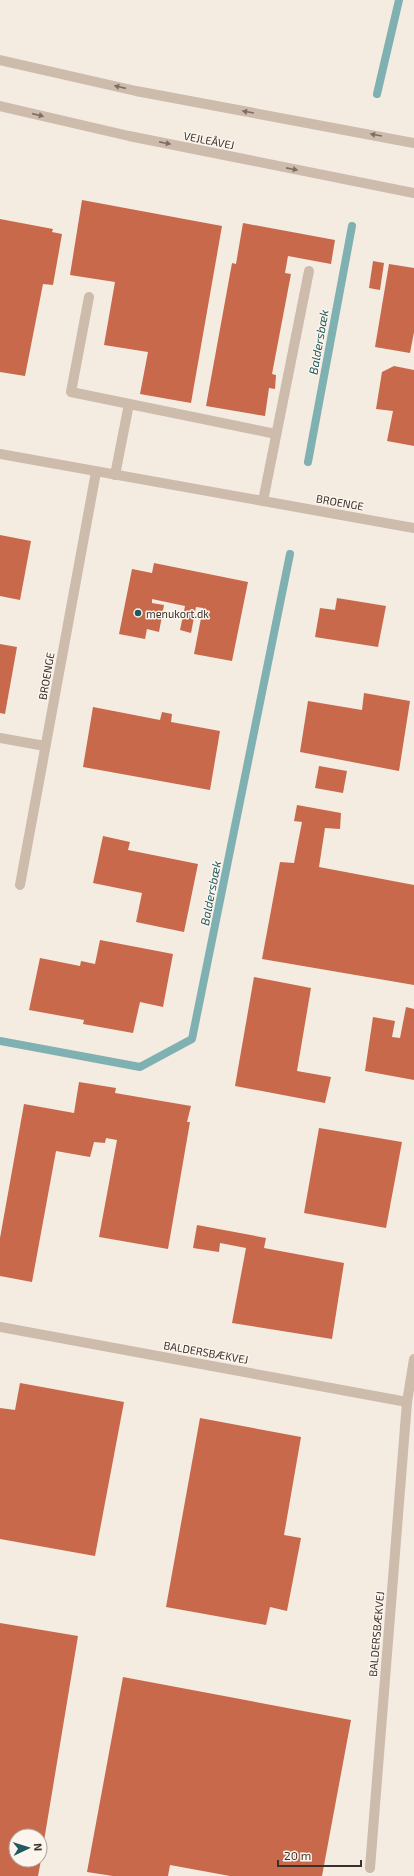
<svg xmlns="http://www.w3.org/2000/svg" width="414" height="1876" font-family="'Exo 2',sans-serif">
<rect width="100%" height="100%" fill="#f4ebe1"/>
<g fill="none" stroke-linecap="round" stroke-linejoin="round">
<!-- stream -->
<g stroke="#7fb0b2" stroke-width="8">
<path d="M377,94L399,0"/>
<path d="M308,462L352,226"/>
<path d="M0,1041L140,1067L192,1039L290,554"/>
</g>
</g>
<!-- building -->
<g fill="#c8694b">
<path d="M82,200L222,226L191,403L140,394L148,352L104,345L115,282L70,275Z"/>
<path d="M0,219L53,229L52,232L62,234L53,285L43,284L25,376L0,372Z"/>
<path d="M243,223L335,240L331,264L288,256L285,273L291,274L272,374L276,375L275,389L269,388L265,416L206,406L232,263L236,264Z"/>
<path d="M373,261L384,263L380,290L369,288Z"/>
<path d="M389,264L414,268V332L410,353L375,347Z"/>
<path d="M394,366L414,370V446L387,441L393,411L376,409L382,372Z"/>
<path d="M0,535L31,541L20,600L0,596Z"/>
<path d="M154,563L248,582L232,661L194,654L203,608L196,607L191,633L180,630L185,606L152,599V603L164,605L159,632L147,629L145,639L119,634L132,569L152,573Z"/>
<path d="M337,598L386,606L378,647L315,637L320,608L335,610Z"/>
<path d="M0,644L17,647L5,714L0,713Z"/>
<path d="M364,693L410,701L399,771L300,752L308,701L362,710Z"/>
<path d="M93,707L160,720L162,712L172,714L171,722L220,731L210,790L83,767Z"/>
<path d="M319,766L347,771L343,793L315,788Z"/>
<path d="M297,805L341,813L340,829L325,828L319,867L414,885V985L262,959L280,862L294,863L302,822L294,821Z"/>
<path d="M103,836L130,842L128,850L198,864L184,932L136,922L142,893L93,883Z"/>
<path d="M100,940L173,954L163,1007L140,1002L133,1033L83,1024L84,1020L29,1010L40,958L80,966L81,961L95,964Z"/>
<path d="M254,977L311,988L297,1071L331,1077L325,1103L235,1086Z"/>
<path d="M406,1007L414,1009V1080L365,1071L373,1017L395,1021L392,1037L400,1038Z"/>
<path d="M79,1082L116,1088L115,1093L191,1106L187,1122H190L168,1249L99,1237L117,1140L106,1138L105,1143L94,1142L90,1157L56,1151L32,1282L0,1276V1238L24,1104L74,1113Z"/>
<path d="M319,1128L402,1142L386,1228L304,1213Z"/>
<path d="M197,1225L266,1238L264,1248L344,1263L332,1339L232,1323L246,1248L220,1243L219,1252L193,1248Z"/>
<path d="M20,1383L124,1402L95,1556L0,1539V1408L15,1410Z"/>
<path d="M200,1418L301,1437L284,1535L301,1538L287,1611L270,1607L266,1625L166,1607Z"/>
<path d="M0,1623L78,1636L41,1859L40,1836H16V1860H41L38,1876H0Z"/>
<path d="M123,1677L351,1720L322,1876H230L170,1865L168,1876H113L87,1872Z"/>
</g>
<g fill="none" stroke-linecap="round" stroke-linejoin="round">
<!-- minor -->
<g stroke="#cdbbac" stroke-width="10">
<path d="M0,60L136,91L414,143"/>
<path d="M0,106L129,136L414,193"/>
<path d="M89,297L71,392L276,434"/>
<path d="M0,454L414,528"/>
<path d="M115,475L129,404"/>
<path d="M263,501L309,271"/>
<path d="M0,738L45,746"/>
<path d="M20,885L96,472"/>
<path d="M0,1327L407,1402"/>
<path d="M370,1868L407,1402L414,1359"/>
</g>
</g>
<!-- one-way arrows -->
<defs><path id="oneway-solid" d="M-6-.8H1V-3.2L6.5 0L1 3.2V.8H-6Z"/></defs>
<g fill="#7d6f65">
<use href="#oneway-solid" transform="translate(120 87) rotate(-167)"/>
<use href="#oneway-solid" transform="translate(248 112) rotate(-170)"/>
<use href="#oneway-solid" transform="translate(38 115) rotate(13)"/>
<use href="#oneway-solid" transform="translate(376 135) rotate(-170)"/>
<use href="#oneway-solid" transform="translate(165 143) rotate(11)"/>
<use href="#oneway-solid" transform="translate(292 169) rotate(11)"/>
</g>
<!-- markers -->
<circle fill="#1f5a5e" stroke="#fbf5ee" stroke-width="1.5" cx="138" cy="613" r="4"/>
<g text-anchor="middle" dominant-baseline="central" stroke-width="3" stroke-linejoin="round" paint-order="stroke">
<!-- street labels -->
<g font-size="11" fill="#3b302b" stroke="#fbf5ee">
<text transform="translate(209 140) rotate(11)">VEJLEÅVEJ</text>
<text transform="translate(340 502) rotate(10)">BROENGE</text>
<text transform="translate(46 676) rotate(-80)">BROENGE</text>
<text transform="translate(206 1352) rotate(10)">BALDERSBÆKVEJ</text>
<text transform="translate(376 1634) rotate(-85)">BALDERSBÆKVEJ</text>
</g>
<!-- poi labels -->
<g font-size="11" fill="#3b302b" stroke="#fbf5ee" text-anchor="start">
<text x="146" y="613">menukort.dk</text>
</g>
<!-- water labels -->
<g font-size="12" font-style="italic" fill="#1f5a5e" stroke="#fbf5ee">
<text transform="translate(318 342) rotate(-80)">Baldersbæk</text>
<text transform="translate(210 893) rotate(-79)">Baldersbæk</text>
</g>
</g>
<!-- north arrow -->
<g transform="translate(28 1848) rotate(86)"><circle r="19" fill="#fbf5ee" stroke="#aea6a0"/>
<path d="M0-3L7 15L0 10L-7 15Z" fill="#1f5a5e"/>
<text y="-6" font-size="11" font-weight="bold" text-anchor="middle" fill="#3b302b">N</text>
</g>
<!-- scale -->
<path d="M278 1860v6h83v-6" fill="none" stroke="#3b302b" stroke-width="2"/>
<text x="284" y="1860" font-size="12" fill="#3b302b" stroke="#fbf5ee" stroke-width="3" paint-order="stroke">20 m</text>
</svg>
